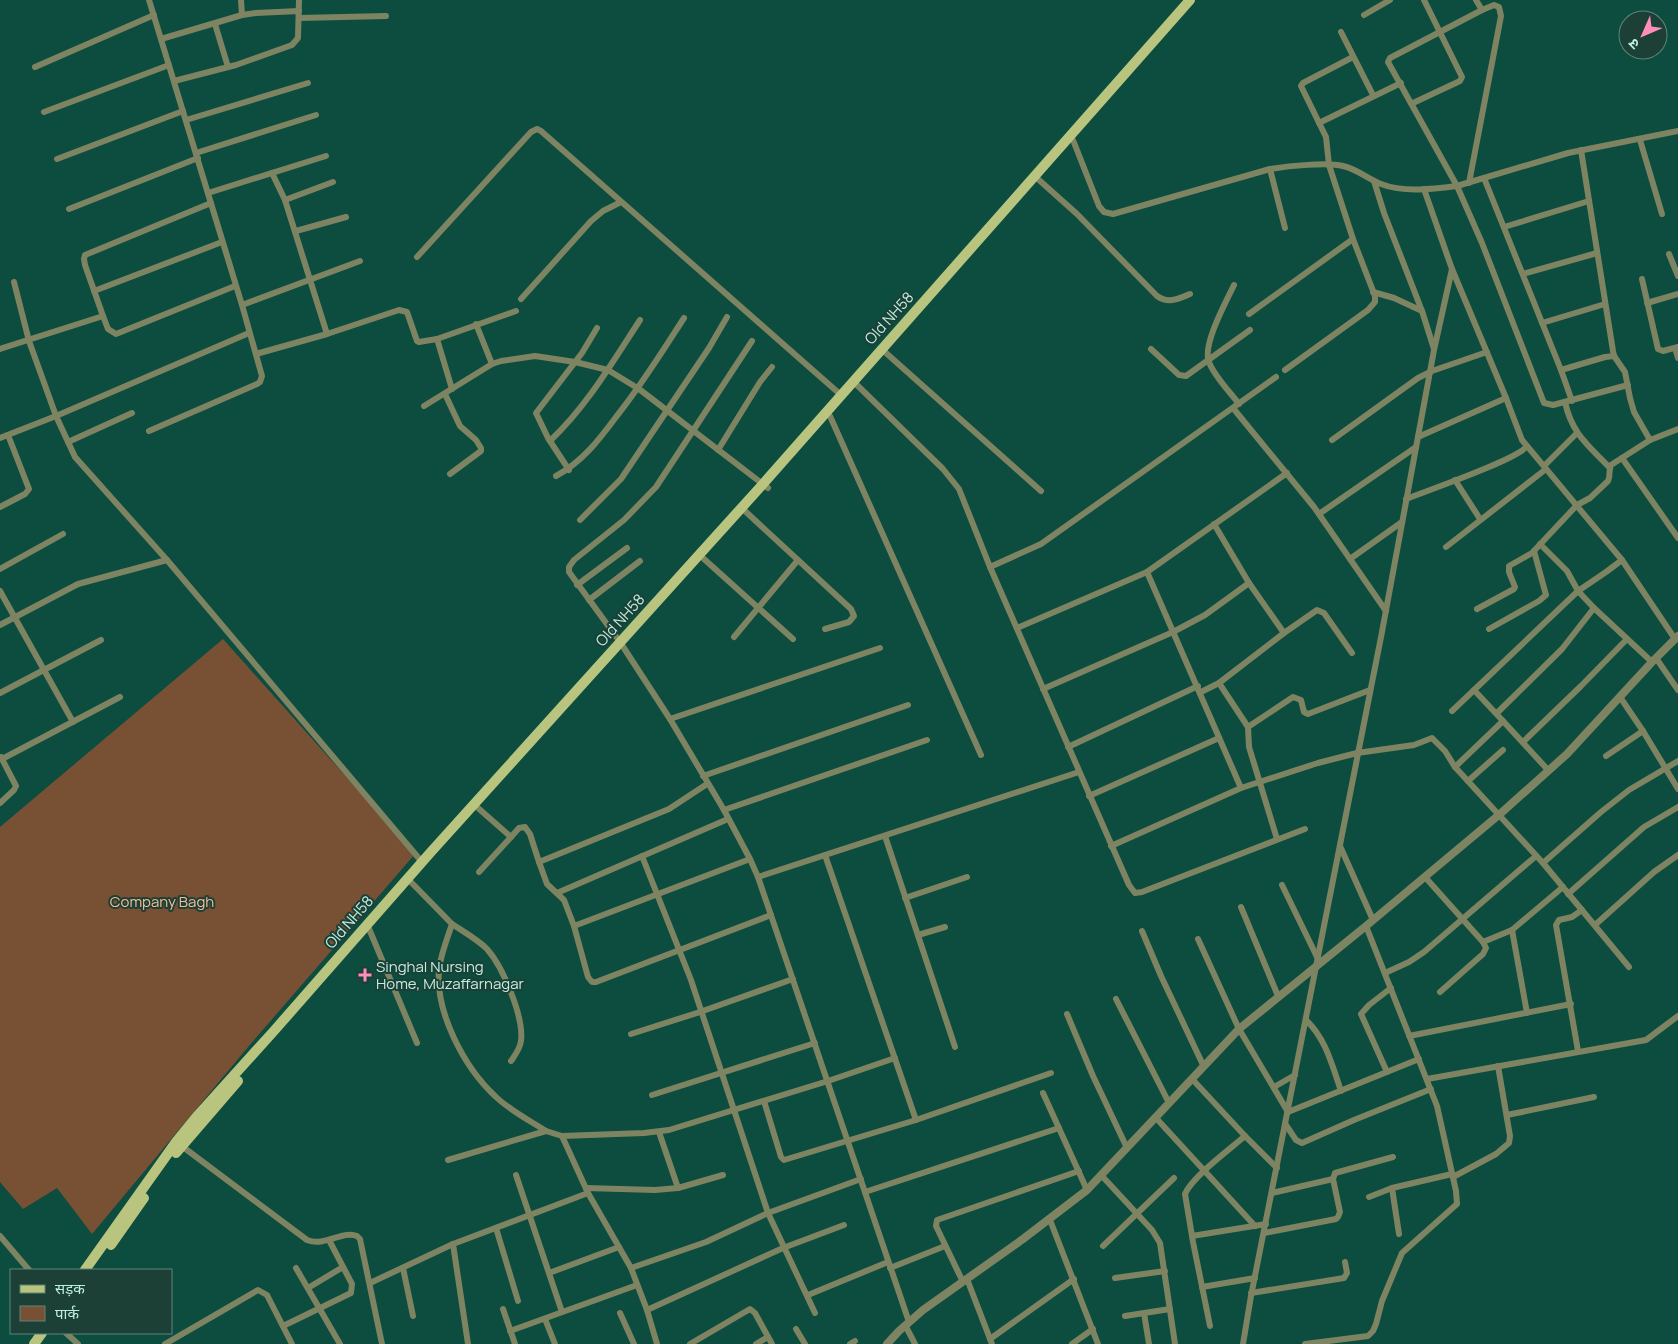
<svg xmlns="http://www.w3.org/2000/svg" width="1678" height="1344" font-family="Manrope,'Noto Sans Devanagari',sans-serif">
<rect width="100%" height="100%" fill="#0c4d40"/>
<!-- green -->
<path fill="#785134" d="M223,639L415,854L248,1047L92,1234L57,1188L23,1209L0,1182V827Z"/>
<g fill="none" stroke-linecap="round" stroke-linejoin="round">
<!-- minor -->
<g stroke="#7e8462" stroke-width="6">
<path d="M149,0L242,305L262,376L260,382L257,384L149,431"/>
<path d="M241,0L242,15"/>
<path d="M1476,0L1482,10"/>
<path d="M1364,15L1390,0"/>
<path d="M299,18L386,16"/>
<path d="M215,24L228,67"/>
<path d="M1341,32L1373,95"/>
<path d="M161,39L242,15L256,13L299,11"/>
<path d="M35,67L154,15"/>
<path d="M174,81L236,65L292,45L298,38L299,0"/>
<path d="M1413,103L1460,81L1462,77L1424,0"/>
<path d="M44,112L169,65"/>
<path d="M186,120L308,83"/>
<path d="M1319,123L1401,83"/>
<path d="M1069,136L1073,140L1099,206L1104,212L1113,214L1270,169C1289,166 1326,162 1343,166C1357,169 1368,179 1381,184C1404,193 1434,189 1457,186L1568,153L1678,131"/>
<path d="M1640,140L1662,214"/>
<path d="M1581,150L1613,351L1614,356L1625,372L1630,398L1634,412L1650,440"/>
<path d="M196,153L316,115"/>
<path d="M57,159L183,111"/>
<path d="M1270,169L1285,228"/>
<path d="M272,173L285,200"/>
<path d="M1484,178L1561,370L1572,401"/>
<path d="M1039,180L1077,214L1157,296C1168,304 1178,299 1190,294"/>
<path d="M1374,181L1384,213L1422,311L1434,349"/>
<path d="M1469,183L1501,16L1499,7L1494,5L1482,10L1390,58L1388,62L1457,186L1482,243L1544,403L1553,405L1628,385"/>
<path d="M1424,189L1452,269L1506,398L1522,440L1622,560L1675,639"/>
<path d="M208,193L326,156"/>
<path d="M69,209L198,158"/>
<path d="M1504,227L1589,201"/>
<path d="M296,231L346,217"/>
<path d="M1669,254L1678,276"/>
<path d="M417,257L531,132L537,129L541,131L841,395"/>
<path d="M1523,274L1597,253"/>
<path d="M1642,279L1658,349L1663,351L1678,347"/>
<path d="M14,282L29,341L56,416L75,457L167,560L422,862"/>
<path d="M1234,285C1226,302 1202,345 1209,362C1214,376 1230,392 1239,404"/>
<path d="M94,291L222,242"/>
<path d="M1373,292L1394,298L1422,311"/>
<path d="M521,299L591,221L603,211L621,202"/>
<path d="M1647,303L1678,294"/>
<path d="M242,305L360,261"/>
<path d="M1249,314L1353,239"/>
<path d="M103,316L108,329L116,334L235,286"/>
<path d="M1542,323L1605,304"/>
<path d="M476,324L492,364"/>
<path d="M327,334L285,200L333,182"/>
<path d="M437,339L452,389"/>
<path d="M752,341L656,487L624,520L574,560L569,567V572L620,642L670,719L724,810L750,859L758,877L909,1322"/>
<path d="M1675,348L1678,358"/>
<path d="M0,349L103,316L85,265L84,259L85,255L211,203"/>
<path d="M1151,349L1179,375L1186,376L1250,330"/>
<path d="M886,353L1041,491"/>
<path d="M256,354L327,334L399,310L407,312L417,341L419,342L437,339L516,311"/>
<path d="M1285,370L1368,310L1375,302V296L1353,239L1329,165L1326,137L1301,86L1303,83L1353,57"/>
<path d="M1561,370L1605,357L1614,356"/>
<path d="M857,385L943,469L959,489L990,567L1129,885L1135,893L1142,892L1305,829"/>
<path d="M445,394L460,426L476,440L481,448V451L450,474"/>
<path d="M1565,402C1572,434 1588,445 1610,468"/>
<path d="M424,406L492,364L501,361L535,356L575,362L608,370L639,389L768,488"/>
<path d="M1233,408L1314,507L1386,611"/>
<path d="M830,416L981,755"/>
<path d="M1418,437L1506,398"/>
<path d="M0,438L56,416L249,333"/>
<path d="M1332,440L1418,378L1432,371L1487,352"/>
<path d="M550,441C587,406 612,363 640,320"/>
<path d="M68,442L132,413"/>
<path d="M718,450L760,382L772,367"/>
<path d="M1622,458L1678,538"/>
<path d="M1544,466L1577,433"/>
<path d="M569,470L548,438L536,413L582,353L597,328"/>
<path d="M556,476C582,462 599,440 616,417C641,386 662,352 684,318"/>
<path d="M1455,480L1480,519"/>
<path d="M1406,499C1426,491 1516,460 1526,447"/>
<path d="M0,507L25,494L29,489L8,435"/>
<path d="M745,511L851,609L854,616L849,622L825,629"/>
<path d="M1319,514L1416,447"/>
<path d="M580,520L621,479L709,348L727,317"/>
<path d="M1214,524L1249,583L1284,633"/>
<path d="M1540,544L1567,571L1578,591L1594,608L1652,662"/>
<path d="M1446,547L1546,469"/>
<path d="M704,559L793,639"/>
<path d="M1350,559L1402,522"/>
<path d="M990,567L1041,544L1276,377"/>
<path d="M0,569L63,534"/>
<path d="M1147,572L1241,788"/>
<path d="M577,585L627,548"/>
<path d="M0,591L73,722"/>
<path d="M589,600L640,561"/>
<path d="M1477,609L1514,589L1515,587L1509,572V566L1532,553L1577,505L1590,498L1608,481C1611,475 1608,471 1611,465L1650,440L1678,429"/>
<path d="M0,625L78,584L167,560"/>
<path d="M1017,628L1147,572L1287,473"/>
<path d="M1489,629L1539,601L1546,595L1534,551"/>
<path d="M734,637L798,560"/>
<path d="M1656,658L1678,690"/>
<path d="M1219,683L1248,727L1249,747L1277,839"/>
<path d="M1043,689L1173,632L1205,615L1249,583"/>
<path d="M1201,692L1219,683L1284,633L1317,610L1324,613L1352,653"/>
<path d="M0,693L101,640"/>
<path d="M1620,697L1643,731L1678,789"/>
<path d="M1452,711L1578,591L1606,572L1622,560"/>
<path d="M1497,713L1562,649L1594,608"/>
<path d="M670,719L880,648"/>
<path d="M1503,721L1548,770"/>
<path d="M1248,727L1293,697L1301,700L1304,712L1308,714L1370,690"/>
<path d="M1523,742L1581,686L1627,639"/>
<path d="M1068,747L1198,686"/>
<path d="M1606,756L1643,731"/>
<path d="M2,759L120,697"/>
<path d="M1455,767L1503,721L1474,690"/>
<path d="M703,776L908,705"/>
<path d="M1468,781L1503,750"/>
<path d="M1089,796L1219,738"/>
<path d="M0,803L14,790L16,786L1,757"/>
<path d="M478,808L511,837L519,828L525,827L530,834L539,862L669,809L707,784"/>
<path d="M724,810L927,740"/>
<path d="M885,836L955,1047"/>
<path d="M1111,846L1241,788L1318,763L1357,753L1414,745L1432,738L1445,751L1455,767L1543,863L1629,967"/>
<path d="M1340,846L1373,920"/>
<path d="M825,855L916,1120"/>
<path d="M642,856L691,980L768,1213L815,1313"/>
<path d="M539,862L547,884L564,900L574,926L750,859"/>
<path d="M1543,863L1601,812L1629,790L1678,761"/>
<path d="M479,872L511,837"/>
<path d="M758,877L1079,772"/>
<path d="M1425,877L1483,942L1486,948L1483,954L1440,992"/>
<path d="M407,878L452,924C447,939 441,954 439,969C435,1012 464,1067 495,1096C509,1110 529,1120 546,1131L562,1136L644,1133L669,1130L828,1081L895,1058"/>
<path d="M1282,885L1318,959"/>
<path d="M557,893L728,819"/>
<path d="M1568,894L1644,827L1678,807"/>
<path d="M905,898L967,877"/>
<path d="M1241,907L1278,996"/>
<path d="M367,924L417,1043"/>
<path d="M452,924C464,932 477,939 487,949C503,967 524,1017 521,1041C520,1049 515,1055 511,1061"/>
<path d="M1595,925L1654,872L1678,855"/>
<path d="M574,926L588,977L592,982H596L771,915"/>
<path d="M1512,930L1527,1013"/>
<path d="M1142,931L1161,976L1204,1067"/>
<path d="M918,935L945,927"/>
<path d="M1198,939L1239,1029L1288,1112L1419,1059"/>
<path d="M1483,942L1512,930L1563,887"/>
<path d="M1385,973L1409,962L1424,952L1536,856"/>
<path d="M1116,999L1169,1103"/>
<path d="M1067,1014L1093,1076L1127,1148"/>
<path d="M1306,1020C1326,1039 1332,1065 1341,1091"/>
<path d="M631,1034L700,1012L793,979"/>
<path d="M1409,1036L1571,1004"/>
<path d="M1578,1051L1556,925L1559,920L1572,917L1582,910"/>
<path d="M1387,1072L1361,1014L1369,1005L1391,988"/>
<path d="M1427,1079L1646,1040L1678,1016"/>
<path d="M1193,1080L1245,1136L1277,1168"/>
<path d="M1274,1087L1295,1075"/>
<path d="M1043,1093L1087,1190"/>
<path d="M652,1095L815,1043"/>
<path d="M764,1101L781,1157L784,1160L916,1120L1051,1073"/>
<path d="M1507,1115L1594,1097"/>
<path d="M1156,1118L1255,1226"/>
<path d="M1286,1125L1296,1140L1302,1143L1354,1120L1431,1089"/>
<path d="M562,1136L588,1193L631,1268L647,1310L657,1344"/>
<path d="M179,1144L307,1240C325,1247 343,1230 357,1236L360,1239L382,1344"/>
<path d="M448,1160L546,1131"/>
<path d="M516,1175L562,1312"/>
<path d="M1102,1176L1152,1230L1160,1243L1175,1344"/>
<path d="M1453,1177L1496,1154L1509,1143L1510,1136L1498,1066"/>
<path d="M586,1188L655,1190L678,1188L659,1132"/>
<path d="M678,1188L723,1175"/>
<path d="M1392,1188L1399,1234"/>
<path d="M865,1192L1059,1128"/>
<path d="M1272,1193L1333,1179"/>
<path d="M1369,1197L1392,1188L1452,1174"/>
<path d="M1050,1220L1098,1344"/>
<path d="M496,1228L518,1301"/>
<path d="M1264,1233L1336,1219L1338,1217L1340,1212L1333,1179L1335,1173L1393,1157"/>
<path d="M0,1236L29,1270"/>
<path d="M1192,1236L1266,1224"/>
<path d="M453,1244L468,1344"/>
<path d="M1103,1246L1174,1178"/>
<path d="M296,1268L340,1344"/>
<path d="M403,1268L413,1316"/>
<path d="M631,1268L706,1242L768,1213L861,1179"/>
<path d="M890,1268L945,1246"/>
<path d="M549,1273L619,1247"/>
<path d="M1115,1278L1165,1271"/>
<path d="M967,1279L992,1344"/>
<path d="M963,1282L936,1226L937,1220L1079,1171"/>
<path d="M370,1283L453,1244L588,1193"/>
<path d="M1202,1287L1255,1278"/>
<path d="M308,1288L343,1267"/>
<path d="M1251,1293L1344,1278L1347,1273L1345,1262"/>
<path d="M808,1295L888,1262"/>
<path d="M503,1309L515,1344"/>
<path d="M647,1310L783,1248L844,1225"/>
<path d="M620,1313L634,1344"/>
<path d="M1144,1313L1149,1344"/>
<path d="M1125,1316L1170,1309"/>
<path d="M545,1319L555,1344"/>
<path d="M905,1325L915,1344"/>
<path d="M283,1326L351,1293L352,1284L329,1240"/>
<path d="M1210,1326L1193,1242L1185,1194C1192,1177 1230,1149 1245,1136"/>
<path d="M796,1329L805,1344"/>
<path d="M510,1331L637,1285"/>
<path d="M66,1333L78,1344"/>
<path d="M990,1339L1074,1279"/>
<path d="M165,1344L258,1290L267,1295L292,1344"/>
<path d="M690,1344L750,1309L755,1313L772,1344"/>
<path d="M756,1344L768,1337"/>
<path d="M850,1344L855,1341"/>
<path d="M1072,1344L1093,1329"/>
<path d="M1243,1344L1251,1296L1382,632L1434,350L1452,269"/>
<path d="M1305,1344L1368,1336L1373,1331L1376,1324L1382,1301L1402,1253L1457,1204L1456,1191L1437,1106L1366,926"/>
</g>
<!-- tertiary -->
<path stroke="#7e8462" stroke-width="8" d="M887,1344L899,1331L923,1310L1023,1239L1087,1190L1239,1029L1366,926L1500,814L1567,754L1652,662L1678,636"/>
<!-- primary -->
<g stroke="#b9c47e" stroke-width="10">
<path d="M176,1153L238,1081"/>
<path d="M111,1245L144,1198"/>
<path d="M85,1270L176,1142L198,1115L273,1032L430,853L763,484L1190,0"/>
<path d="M34,1344L42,1333"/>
</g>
</g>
<!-- markers -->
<path fill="#ff8ebb" stroke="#1c3f36" stroke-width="2" d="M362.5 967.5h5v5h5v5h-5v5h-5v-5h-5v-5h5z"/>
<g text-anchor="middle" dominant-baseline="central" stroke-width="4" stroke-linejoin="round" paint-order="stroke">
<!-- street labels -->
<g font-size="15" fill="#bdefe1" stroke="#1c3f36">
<text transform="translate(889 318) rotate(-48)">Old NH58</text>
<text transform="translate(620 620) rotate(-48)">Old NH58</text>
<text transform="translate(349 922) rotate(-49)">Old NH58</text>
</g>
<!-- park labels -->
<g font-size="15" fill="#f5bd97" stroke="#1c3f36">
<text x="162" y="901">Company Bagh</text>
</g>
<!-- poi labels -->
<g font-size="15" fill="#bdefe1" stroke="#1c3f36" text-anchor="start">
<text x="376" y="966">Singhal Nursing<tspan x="376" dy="17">Home, Muzaffarnagar</tspan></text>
</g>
</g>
<!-- legend -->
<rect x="10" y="1269" width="162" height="65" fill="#1c3f36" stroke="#5c857a"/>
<rect x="20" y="1285" width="25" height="8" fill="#b9c47e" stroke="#5c857a"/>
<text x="55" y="1294" font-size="15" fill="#bdefe1">सड़क</text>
<rect x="20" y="1306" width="25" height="15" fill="#785134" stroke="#5c857a"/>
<text x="55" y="1319" font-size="15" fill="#bdefe1">पार्क</text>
<!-- north arrow -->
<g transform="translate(1643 35) rotate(225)"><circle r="24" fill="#1c3f36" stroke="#5c857a"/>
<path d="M0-4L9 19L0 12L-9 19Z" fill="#ff8ebb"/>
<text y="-8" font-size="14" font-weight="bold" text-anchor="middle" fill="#bdefe1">उ</text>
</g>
</svg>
